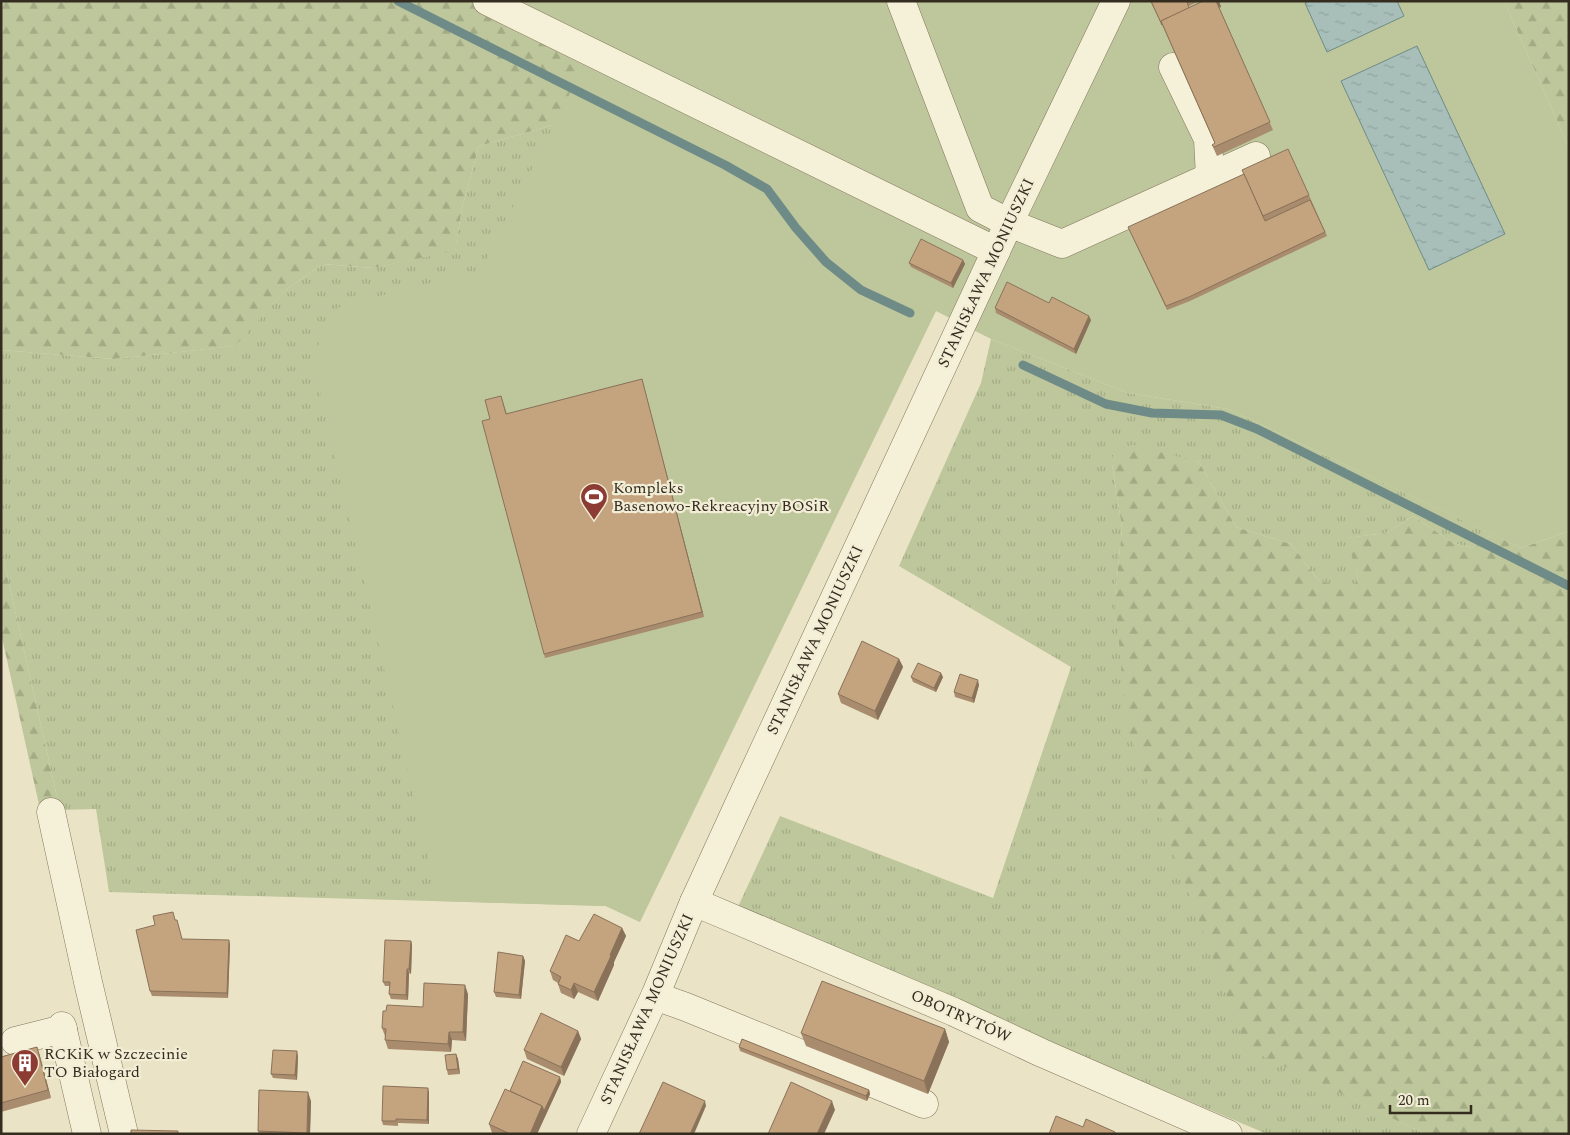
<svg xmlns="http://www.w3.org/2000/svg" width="1570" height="1135" font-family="Spectral,serif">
<defs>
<pattern id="grass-tufts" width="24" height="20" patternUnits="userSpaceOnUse" patternTransform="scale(1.25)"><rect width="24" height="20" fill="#bdc79b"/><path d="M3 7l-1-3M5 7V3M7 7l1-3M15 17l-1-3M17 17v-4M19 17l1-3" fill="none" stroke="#a3ab85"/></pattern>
<pattern id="forest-firs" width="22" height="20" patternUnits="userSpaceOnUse" patternTransform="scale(1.25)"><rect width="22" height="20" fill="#bdc79b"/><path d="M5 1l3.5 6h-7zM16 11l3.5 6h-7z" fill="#a3ab85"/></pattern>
<pattern id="water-ripples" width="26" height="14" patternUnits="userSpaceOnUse" patternTransform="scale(1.25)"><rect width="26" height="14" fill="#a7beb9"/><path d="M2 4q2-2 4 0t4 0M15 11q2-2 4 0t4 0" fill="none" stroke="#90a39f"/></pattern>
</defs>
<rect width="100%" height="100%" fill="#eae3c6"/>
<!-- grass -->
<g fill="url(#grass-tufts)">
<path d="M553,125L601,140L640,922L606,906L109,892L96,809L60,810L1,548V350L114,359L234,346L287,289L323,264L373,268L455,250L462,208L479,146Z"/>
<path d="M991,339L1128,393L1228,409L1492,534L1473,548L1453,543L1413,516L1386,533L1347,538L1358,576L1352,591L1318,580L1291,544L1236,527L1199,462L1174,457L1112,464L1122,528L1115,596L1246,1047L1425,1134H1267L737,909L780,816L993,898L1071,667L899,566L981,383Z"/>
</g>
<!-- forest -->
<g fill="url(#forest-firs)">
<path d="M1,1H642L601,140L553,125L479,146L462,208L455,251L373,268L323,264L287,289L235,346L114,359L1,350Z"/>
<path d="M1504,1H1568L1569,3V148Z"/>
<path d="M1133,445L1199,462L1236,527L1291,544L1318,580L1352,590L1358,576L1346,538L1386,533L1413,516L1453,543L1473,548L1492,534L1521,548L1569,531V1134H1425L1246,1048L1126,724L1115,596L1122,528L1112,464L1114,448Z"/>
<path d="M1,548L60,810L40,809L1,633Z"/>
</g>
<!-- pitch -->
<path fill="#bdc79b" d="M487,1H1504L1569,148V531L1521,548L1228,409L1128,393L991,339L936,311L640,922L606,906L438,901L312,357L338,308L394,292L481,271L590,53Z"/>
<!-- water -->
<g fill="url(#water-ripples)" stroke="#6f8b87">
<path d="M1309,1H1397L1404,16L1327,52L1305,3Z"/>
<path d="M1417,46L1505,234L1429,270L1341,81Z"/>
</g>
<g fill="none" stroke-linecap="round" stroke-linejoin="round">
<!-- stream -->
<g stroke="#6f8b87" stroke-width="9">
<path d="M398,1L725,165L767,189L796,228L826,262L861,290L910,313"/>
<path d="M1023,365L1106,404L1152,413L1221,415L1257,429L1569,586"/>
</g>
<defs>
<g id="minor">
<path d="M487,1L996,251"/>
<path d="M901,1L980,208L1009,223L1062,244L1256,156"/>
<path d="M1173,67L1208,139L1210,177"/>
<path d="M51,812L88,982L124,1134"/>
<path d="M694,902L954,1012L1042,1053L1228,1134"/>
<path d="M655,996L686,1007L924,1104"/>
<path d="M62,1026L87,1134"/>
<path d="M15,1041L63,1029"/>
<path d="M591,1134L655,996L694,902L738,806L1009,223L1116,1"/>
</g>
</defs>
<!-- minor casing -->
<use href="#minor" stroke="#83755d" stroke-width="29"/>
<!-- minor -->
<use href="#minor" stroke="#f5f0d8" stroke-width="28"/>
</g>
<!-- wall -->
<g fill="#a98c6d">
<path d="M1150,1H1199L1189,6V8L1203,1H1219L1221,7H1219L1273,130L1217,156L1212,145L1215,144L1164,29Z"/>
<path d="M1309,195L1327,236L1190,301L1167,310L1128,227Z"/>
<path d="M963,260L965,264L953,288L911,267L909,263Z"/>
<path d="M1049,303L1091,320L1076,354L996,313L995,308Z"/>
<path d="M642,379L704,617L545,658L490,419L501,396L507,414Z"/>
<path d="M899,659L903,667L878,720L841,703L838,694Z"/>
<path d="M911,677H943L936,692L913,682Z"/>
<path d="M979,685L974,703L955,697L954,692Z"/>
<path d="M176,920H177L182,939L230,944L228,998L152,996L150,991Z"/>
<path d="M622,928L626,936L614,962V965L598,1001L578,992L574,999L561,993L558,984V983L553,980L550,971L579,941Z"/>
<path d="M411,941L412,945L411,974L409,973L408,1000L391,999L389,994L390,986H385L383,982Z"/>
<path d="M523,956L525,961L521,999L496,997L494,992Z"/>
<path d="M468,994L466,1041L452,1040L451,1052L388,1049L385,1040V1036L382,1028L423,1007Z"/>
<path d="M945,1029L949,1042L928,1094L806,1046L801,1033Z"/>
<path d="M578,1031L581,1039L564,1076L527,1059L524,1050Z"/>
<path d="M37,1047L51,1098L1,1112V1057Z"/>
<path d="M739,1047L869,1090L870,1094L867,1101L740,1051Z"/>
<path d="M456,1054L458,1059L460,1074L448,1075L447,1070Z"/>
<path d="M298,1056L297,1080L273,1078L271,1074Z"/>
<path d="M560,1077L561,1082L537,1134H494L492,1133L489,1124Z"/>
<path d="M429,1092V1124L398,1123V1126L383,1125L382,1121Z"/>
<path d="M311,1101L310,1134H259L258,1131Z"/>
</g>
<!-- shaded-wall -->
<g fill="#897259">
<path d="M1216,1H1219L1221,7L1219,8Z"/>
<path d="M963,260L965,264L953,288L951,283Z"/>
<path d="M1089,316L1091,320L1076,354L1074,349Z"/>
<path d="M642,379L643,384L704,617L702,612Z"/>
<path d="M899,659L903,667L878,720L875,711Z"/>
<path d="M941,673L943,677L936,692L934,688Z"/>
<path d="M978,680L979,685L974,703L972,698Z"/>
<path d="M622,928L626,936L614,962V965L598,1001L594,992L610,955Z"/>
<path d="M229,940L230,944L228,998L227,993Z"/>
<path d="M411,941L412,945L411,974L409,969Z"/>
<path d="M523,956L525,961L521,999L519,995Z"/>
<path d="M407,969L409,973L408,1000L406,995Z"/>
<path d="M574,983L578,992L574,999L571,990Z"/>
<path d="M465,985L468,994L466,1041L463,1032Z"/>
<path d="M945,1029L949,1042L928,1094L924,1081Z"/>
<path d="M578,1031L581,1039L564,1076L561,1067Z"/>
<path d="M449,1032L452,1040L451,1052L448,1044Z"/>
<path d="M37,1047L40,1056L51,1098L48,1090Z"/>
<path d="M297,1051L298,1056L297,1080L295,1075Z"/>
<path d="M456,1054L458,1059L460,1074L458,1069Z"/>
<path d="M560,1077L561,1082L537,1134H530L542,1106Z"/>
<path d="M428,1088L429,1092V1124L427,1120Z"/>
<path d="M869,1090L870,1094L867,1101L866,1096Z"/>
<path d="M308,1092L311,1101L310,1134H307V1133Z"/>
<path d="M705,1101L706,1106L694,1134H690Z"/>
<path d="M832,1101L835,1110L824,1134H817Z"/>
</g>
<!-- building -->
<g fill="#c4a37f" stroke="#897259">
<path d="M1151,1H1188L1187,2L1189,8L1161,21L1162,25Z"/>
<path d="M1203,1H1216L1270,122L1214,147L1212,145L1215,143L1161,21Z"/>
<path d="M1288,149L1309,195L1263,216L1242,170Z"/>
<path d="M1244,174L1265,221L1310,200L1325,232L1189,297L1166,306L1128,227Z"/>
<path d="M921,239L963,260L951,283L909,263Z"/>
<path d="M1007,282L1049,303L1052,297L1089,316L1074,349L995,308Z"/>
<path d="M642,379L702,612L544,654L482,421L490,419L485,400L501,396L506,414Z"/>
<path d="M862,641L899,659L875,711L838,694Z"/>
<path d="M918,663L941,673L934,688L911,677Z"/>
<path d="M960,674L978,680L972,698L954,692Z"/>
<path d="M173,912L175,920H177L182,939L229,940L227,993L150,991L136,930L155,925L153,916Z"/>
<path d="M594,914L622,928L610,955L611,956L594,992L574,983L571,990L558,984L561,977L550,971L566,935L579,941Z"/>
<path d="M385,940L411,941L409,969H407L406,995L389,994L390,982H383Z"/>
<path d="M498,952L523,956L519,995L494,992Z"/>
<path d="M822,981L945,1029L924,1081L801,1033Z"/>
<path d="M424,983L465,985L463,1032H449L448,1044L385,1040L386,1029L382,1028L383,1011H386L387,1005L423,1007Z"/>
<path d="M541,1013L578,1031L561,1067L524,1050Z"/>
<path d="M742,1039L869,1090L866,1096L739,1047Z"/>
<path d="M37,1047L48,1090L1,1103V1057Z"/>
<path d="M273,1050L297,1051L295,1075L271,1074Z"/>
<path d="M456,1054L458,1069L447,1070L445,1055Z"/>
<path d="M523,1061L560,1077L544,1111L542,1106L510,1091Z"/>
<path d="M663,1082L705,1101L690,1134H639Z"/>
<path d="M791,1082L832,1101L817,1134H768Z"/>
<path d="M383,1086L428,1088L427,1120L396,1119V1121H382Z"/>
<path d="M505,1089L542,1106L530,1134H510L489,1124Z"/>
<path d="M259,1090L308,1092L307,1133L258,1131Z"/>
<path d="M1056,1116L1083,1127L1086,1119L1115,1132V1134H1049Z"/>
<path d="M131,1130L178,1131V1134H131Z"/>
</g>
<!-- icons -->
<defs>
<symbol id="stadium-pin" viewBox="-11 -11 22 30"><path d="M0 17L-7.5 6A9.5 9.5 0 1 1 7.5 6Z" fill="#8c3c33" stroke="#f2edd5"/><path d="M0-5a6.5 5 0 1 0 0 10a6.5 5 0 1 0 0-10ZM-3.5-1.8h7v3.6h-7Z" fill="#fff"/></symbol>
<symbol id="building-pin" viewBox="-11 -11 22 30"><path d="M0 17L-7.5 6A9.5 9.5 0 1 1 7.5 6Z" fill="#8c3c33" stroke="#f2edd5"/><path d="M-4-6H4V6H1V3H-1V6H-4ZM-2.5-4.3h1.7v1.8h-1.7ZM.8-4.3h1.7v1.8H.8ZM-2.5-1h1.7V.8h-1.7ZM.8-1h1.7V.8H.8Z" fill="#fff"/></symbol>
</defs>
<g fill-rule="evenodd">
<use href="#stadium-pin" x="578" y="481" width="32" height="43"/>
<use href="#building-pin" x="9" y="1047" width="32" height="43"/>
</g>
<g text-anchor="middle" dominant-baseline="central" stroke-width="4.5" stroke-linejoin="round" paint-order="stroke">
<!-- street labels -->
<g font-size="16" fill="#352c20" stroke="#f2edd5">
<text transform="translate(986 273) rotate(-65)">STANISŁAWA MONIUSZKI</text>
<text transform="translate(815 640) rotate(-65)">STANISŁAWA MONIUSZKI</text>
<text transform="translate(647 1009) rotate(-66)">STANISŁAWA MONIUSZKI</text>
<text transform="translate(961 1016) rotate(24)">OBOTRYTÓW</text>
</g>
<!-- poi labels -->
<g font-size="16" fill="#352c20" stroke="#f2edd5" text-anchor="start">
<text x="613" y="488">Kompleks<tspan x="613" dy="18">Basenowo-Rekreacyjny BOSiR</tspan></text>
<text x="44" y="1054">RCKiK w Szczecinie<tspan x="44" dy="18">TO Białogard</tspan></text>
</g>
</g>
<!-- border -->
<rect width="1570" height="1135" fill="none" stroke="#352c20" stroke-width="5"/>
<!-- scale -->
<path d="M1390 1105v8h81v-8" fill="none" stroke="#352c20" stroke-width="2.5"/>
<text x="1398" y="1105" font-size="15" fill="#352c20" stroke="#f2edd5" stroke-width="4" paint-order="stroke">20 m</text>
</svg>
